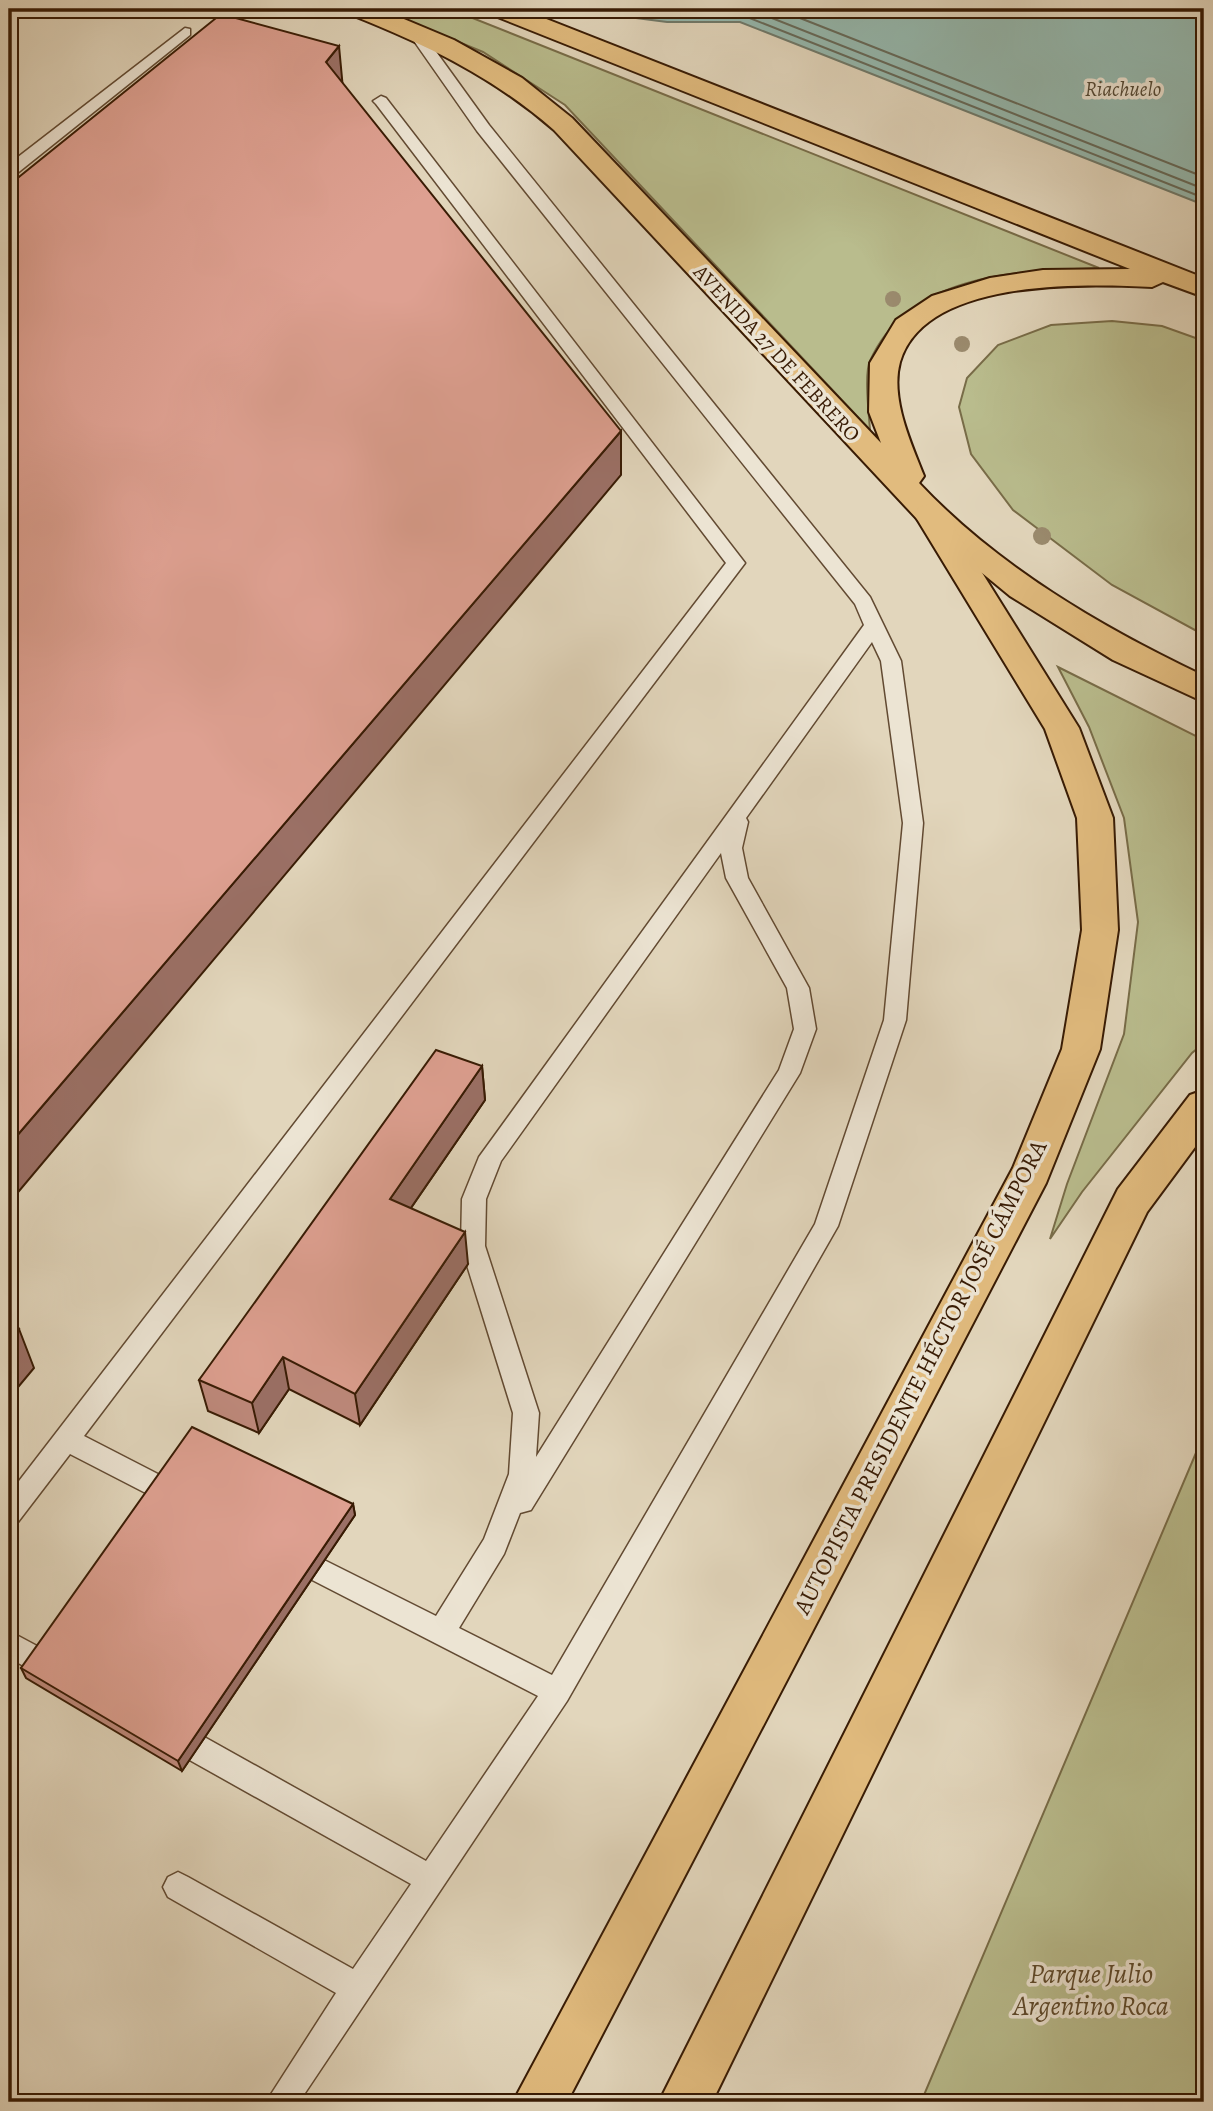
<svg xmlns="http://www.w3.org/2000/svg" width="1213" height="2111" font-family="Alegreya,serif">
<rect width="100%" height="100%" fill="#e2d6bc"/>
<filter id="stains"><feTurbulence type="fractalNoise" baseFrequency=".00286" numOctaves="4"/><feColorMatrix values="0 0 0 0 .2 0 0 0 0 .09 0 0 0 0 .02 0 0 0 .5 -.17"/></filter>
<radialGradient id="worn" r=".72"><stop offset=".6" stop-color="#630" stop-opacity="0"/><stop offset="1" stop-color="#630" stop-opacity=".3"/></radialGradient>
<!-- green -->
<g fill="#b9bc8d" stroke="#786c48" stroke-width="2">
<path d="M378,9H450L1099,268C1017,271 909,273 870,361C864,374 869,414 870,430L565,105L483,52Z"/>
<path d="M1112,321L1162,326L1204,341V635L1112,585L1013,510L971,454L959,407L967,378L998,345L1051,325Z"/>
<path d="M1058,667L1204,740V1043L1192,1053L1082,1192L1050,1239L1067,1184L1124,1034L1138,922L1124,818L1089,727Z"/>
<path d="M1204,1434V2102H921Z"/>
</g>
<!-- water -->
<path fill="#95b9af" stroke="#707a6b" stroke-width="2" d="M598,9H1204V205L740,22H667L605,14Z"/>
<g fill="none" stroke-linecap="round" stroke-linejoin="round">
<!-- shore -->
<g stroke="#666a5a" stroke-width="2">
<path d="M619,9L667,15H742L1204,198"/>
<path d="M749,9L1204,189"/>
<path d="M777,9L1204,177"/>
</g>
<defs>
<g id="service">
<path d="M414,27L419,28L489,125L870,597L901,661L923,823L906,1020L838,1226L567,1701L299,2102H266L336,1993L168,1897L163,1887L168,1877L178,1872L188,1877L353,1969L411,1884L161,1744L157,1734L161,1724L171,1720L181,1724L426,1861L538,1696L283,1565L279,1556L283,1547L292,1544L436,1616L484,1539L509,1474L513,1413L461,1246L462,1199L479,1157L864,625L855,604L477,131L407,31ZM872,642L881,661L903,823L884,1020L815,1224L552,1675L459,1628L504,1554L520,1513L531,1510L800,1073L816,1029L809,988L748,878L742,848L748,822L746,818ZM721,853L726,878L787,988L794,1029L779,1070L536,1457L539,1413L485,1246L486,1199L501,1161Z"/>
<path d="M185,28L190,29V35L15,175L9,177V164Z"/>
<path d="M381,96L386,98L745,563L84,1436L187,1489L191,1497L187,1505L178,1509L169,1505L70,1454L18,1522L9,1526V1494L726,563L376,104L373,101Z"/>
<path d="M9,1631L65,1661L69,1670L65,1679L55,1683L9,1658Z"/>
</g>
<path id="primary" d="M346,9H380L454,40L522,78L572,118L881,443L869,412L870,363L896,320L932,296L990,278L1043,270L1130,269L490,14L487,9H521L1204,278V297L1163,282L1152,287C1083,284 925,278 900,362C890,398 911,443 924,476L919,483C998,567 1101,627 1204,676V702L1113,660L1010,596L919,521L554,130C492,76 425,44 349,14Z"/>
<g id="motorway">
<path d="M930,504L941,507L1079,728L1113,818L1118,930L1100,1049L1046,1183L567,2102H513L1013,1168L1062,1049L1082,930L1077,818L1045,729L914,514L919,507Z"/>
<path d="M1204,1090V1135L1147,1212L712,2102H659L1118,1189L1190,1095Z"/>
</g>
</defs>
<!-- service casing -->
<use href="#service" stroke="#624a32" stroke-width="3"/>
<!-- primary casing -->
<use href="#primary" stroke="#381b04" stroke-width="4"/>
<!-- motorway casing -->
<use href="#motorway" stroke="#381b04" stroke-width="4"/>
<!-- service -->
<use href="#service" fill="#ece4d3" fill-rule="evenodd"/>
<!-- primary -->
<use href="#primary" fill="#e1bb7e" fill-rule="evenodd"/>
<!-- motorway -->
<use href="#motorway" fill="#e1bb7e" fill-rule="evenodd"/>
</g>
<!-- trees -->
<g fill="#9a8a6d">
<circle cx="893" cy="299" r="8"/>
<circle cx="962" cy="344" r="8"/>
<circle cx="1042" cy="536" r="9"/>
</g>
<!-- wall -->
<g fill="#bf8a7d" stroke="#381b04" stroke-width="2">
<path d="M482,1066L485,1100L411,1208L468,1264L360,1425L289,1389L259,1433L208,1411L199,1380Z"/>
<path d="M353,1504L355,1515L182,1771L26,1678L21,1668Z"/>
</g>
<!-- shaded-wall -->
<g fill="#9b7066" stroke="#381b04" stroke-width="2">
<path d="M339,46L343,89L326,62Z"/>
<path d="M621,431V475L9,1203V1145Z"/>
<path d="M482,1066L485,1100L395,1231L390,1199Z"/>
<path d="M465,1232L468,1264L360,1425L355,1394Z"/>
<path d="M19,1329L34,1368L9,1398V1341Z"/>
<path d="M283,1357L289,1389L259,1433L252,1403Z"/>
<path d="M353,1504L355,1515L182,1771L178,1761Z"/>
</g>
<!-- building -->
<g fill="#dea091" stroke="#381b04" stroke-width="2">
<path d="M221,14L339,46L326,62L621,431L9,1145V185Z"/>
<path d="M436,1050L482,1066L390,1199L465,1232L355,1394L283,1357L252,1403L199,1380Z"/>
<path d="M9,1324L19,1329L9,1341Z"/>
<path d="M192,1427L353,1504L178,1761L21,1668Z"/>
</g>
<g text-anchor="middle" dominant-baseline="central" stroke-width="7" stroke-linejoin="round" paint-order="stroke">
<!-- far-water labels -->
<g font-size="21" font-style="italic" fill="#544a37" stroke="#ece4d3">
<text x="1123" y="89">Riachuelo</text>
</g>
<!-- far-street labels -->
<g font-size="21" fill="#381b04" stroke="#ece4d3">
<text transform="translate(777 353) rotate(47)">AVENIDA 27 DE FEBRERO</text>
</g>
<!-- street labels -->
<g font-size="24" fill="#381b04" stroke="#ece4d3">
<text transform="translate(920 1377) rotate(-63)">AUTOPISTA PRESIDENTE HÉCTOR JOSÉ CÁMPORA</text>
</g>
<!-- near-park labels -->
<g font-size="28" font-style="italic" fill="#5f4b2d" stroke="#ece4d3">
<text x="1091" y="1974">Parque Julio<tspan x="1091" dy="32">Argentino Roca</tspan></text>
</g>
</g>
<!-- margin -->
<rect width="1213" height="2111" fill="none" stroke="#e2d6bc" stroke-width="35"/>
<rect x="10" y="10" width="1192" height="2090" fill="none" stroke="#381b04" stroke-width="3.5"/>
<rect x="18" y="18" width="1178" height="2076" fill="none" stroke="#381b04" stroke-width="2"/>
<rect width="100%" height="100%" filter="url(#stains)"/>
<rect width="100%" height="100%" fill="url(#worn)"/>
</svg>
